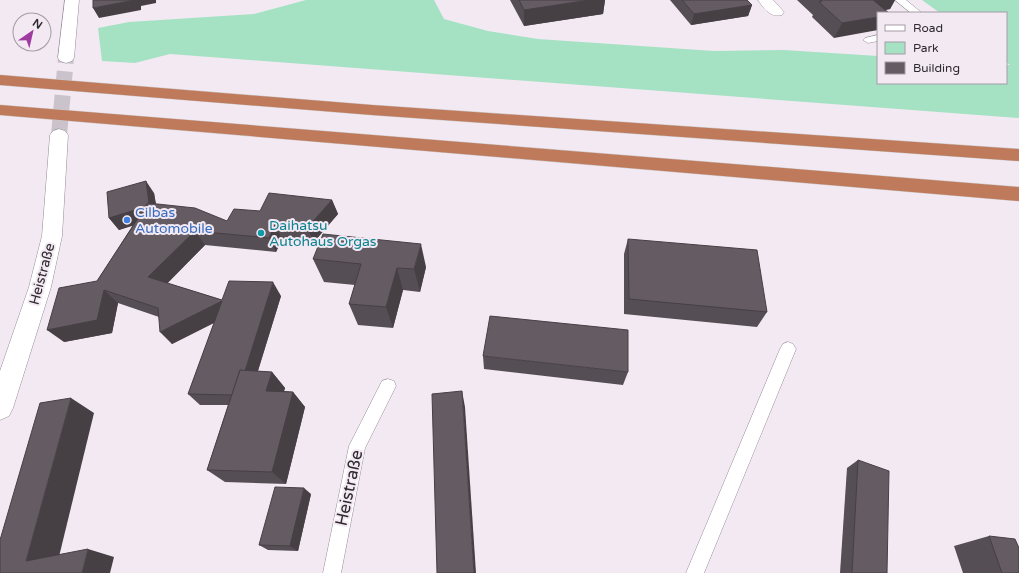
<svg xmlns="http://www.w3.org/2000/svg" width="1019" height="573" font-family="'Varela Round',sans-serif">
<rect width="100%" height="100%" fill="#f3e9f3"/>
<!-- green -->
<path fill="#a5e2c4" d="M306,0H434L444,19L488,31L538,39L714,51L784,50L878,56V83H1006V65H1010L1006,62V13H940L922,0H1019V118L170,54L135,63L102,61L98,28L129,22L254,14Z"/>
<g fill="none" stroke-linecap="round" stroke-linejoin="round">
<!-- tertiary-tunnel -->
<path stroke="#cbc3cb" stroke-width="16" stroke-dasharray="16 8" stroke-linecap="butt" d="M59,135L66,58"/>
<defs>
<g id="service">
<path d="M895,0H906L922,13H911Z"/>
<path d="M878,35V41L868,43L863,40L865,38Z"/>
<path d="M788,342L793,344L796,349L704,573H686L780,349L783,344Z"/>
<path d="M388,379L394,381L396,386L365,448L341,573H323L349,446L382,381Z"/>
</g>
<path id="minor" d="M758,0H773L784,12L782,15C771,18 764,9 758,0Z"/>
<g id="tertiary">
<path d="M65,0H79L74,58L72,61L66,63L60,61L58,58Z"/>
<path d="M59,129L65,131L68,135L62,236L51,287L13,408L9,416L0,420V371L29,287L42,236L50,135L53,131Z"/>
</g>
<g id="motorway">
<path d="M0,75L372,105L1019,149V161L372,115L0,85Z"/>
<path d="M0,105L1019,187V201L0,115Z"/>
</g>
</defs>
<!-- service casing -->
<use href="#service" stroke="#968c96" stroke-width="1"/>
<!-- minor casing -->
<use href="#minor" stroke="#968c96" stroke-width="1"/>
<!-- tertiary casing -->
<use href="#tertiary" stroke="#968c96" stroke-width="1"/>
<!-- motorway casing -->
<use href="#motorway" stroke="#cdcccd" stroke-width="1"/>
<!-- service -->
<use href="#service" fill="#fff" fill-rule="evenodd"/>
<!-- minor -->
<use href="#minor" fill="#fff" fill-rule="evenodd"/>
<!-- tertiary -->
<use href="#tertiary" fill="#fff" fill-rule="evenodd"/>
<!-- motorway -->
<use href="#motorway" fill="#be7a5a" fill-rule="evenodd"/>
</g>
<!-- wall -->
<g fill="#564e55">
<path d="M510,0H605L603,14L524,26Z"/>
<path d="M670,0H747L752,5L748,16L691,25Z"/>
<path d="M797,0H895L890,9L885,10L834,38L812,17L813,15Z"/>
<path d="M154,193L156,204L227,221L260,211L332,200L338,214L314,242L282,239L276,252L205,245L167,283L222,300L281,296L258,371L272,372L285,388L284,391L293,392L305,407L286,484L225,482L207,470L228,405H200L188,394L214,323L172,344L159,317L118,303L112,333L64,342L97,281L133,225L119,230L109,218Z"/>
<path d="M628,239L767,312L757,327L624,314V254Z"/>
<path d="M313,259L426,267L420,292L403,290L393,328L358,325L349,304L355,285L324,282Z"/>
<path d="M483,356L628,372L623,385L484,369Z"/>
<path d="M858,460L887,573H840L847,468Z"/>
<path d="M311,494L298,551L268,550L259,545Z"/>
<path d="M989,536L1019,573H963L954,546Z"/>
</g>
<!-- shaded-wall -->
<g fill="#464045">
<path d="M134,0H156V3L141,6V10L99,18L93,8Z"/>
<path d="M590,0H605L603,14L524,26V10Z"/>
<path d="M871,0H895L890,9L863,14Z"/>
<path d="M752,5L748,16L691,25L694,14Z"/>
<path d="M878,17V30L834,38L842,23Z"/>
<path d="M146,181L154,193L158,218L119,230L109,218Z"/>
<path d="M332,200L338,214L314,242L307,228Z"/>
<path d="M275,225L282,239L276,252L269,238Z"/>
<path d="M195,231L205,245L160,291L148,277Z"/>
<path d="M421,244L426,267L420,292L414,269Z"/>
<path d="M397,268L403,290L393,328L386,307Z"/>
<path d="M273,282L281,296L247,406L237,395Z"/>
<path d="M104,290L118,303L112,333L64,342L47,330Z"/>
<path d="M222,301L231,314L172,344L160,332Z"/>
<path d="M272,372L285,388L279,407L266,391Z"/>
<path d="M462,391L465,407L476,573H474Z"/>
<path d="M293,392L305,407L286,484L272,472Z"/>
<path d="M71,398L94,413L56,569L26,561Z"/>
<path d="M304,488L311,494L298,551L290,546Z"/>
<path d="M88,549L114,557L110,573H82Z"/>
</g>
<!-- building -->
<g fill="#645b63" stroke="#464045">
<path d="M93,0H134L93,8Z"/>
<path d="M519,0H590L524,10Z"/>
<path d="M682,0H747L752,5L694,14Z"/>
<path d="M820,0H873L889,13H878V17L842,23L819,2L822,1Z"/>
<path d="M146,181L149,203H148L145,207L109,218L107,192Z"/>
<path d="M269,193L332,200L307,228L275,225L269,238L195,231L148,277L222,300L229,281L273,282L245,371L240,370L232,395L188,394L222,301L160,332L158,308L104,290L97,320L47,330L59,288L97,281L148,203L195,208L227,221L234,209L260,211Z"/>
<path d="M323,234L421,244L414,269L397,268L386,307L349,304L361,264L313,259Z"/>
<path d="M628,239L757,250L767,312L629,299Z"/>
<path d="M490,316L628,330V372L483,356Z"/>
<path d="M240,370L272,372L266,391L293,392L272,472L207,470Z"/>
<path d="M462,391L474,573H437L432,394Z"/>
<path d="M71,398L26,561L88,549L82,573H0V540L40,403Z"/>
<path d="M858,460L889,471L887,573H852Z"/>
<path d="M275,487L304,488L290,546L259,545Z"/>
<path d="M989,536L1015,539L1019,548V573H1002Z"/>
</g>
<!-- markers -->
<circle fill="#3f7fe0" stroke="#f3e9f3" stroke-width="1.5" cx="127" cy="220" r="4"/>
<circle fill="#0f9aa8" stroke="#f3e9f3" stroke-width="1.5" cx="261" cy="233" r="4"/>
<g text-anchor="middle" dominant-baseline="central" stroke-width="4" stroke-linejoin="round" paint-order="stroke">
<!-- shop labels -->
<g font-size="14" fill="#366cbe" stroke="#f3e9f3" text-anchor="start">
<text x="135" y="212">Cilbas<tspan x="135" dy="16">Automobile</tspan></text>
</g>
<!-- culture labels -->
<g font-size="14" fill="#0d838f" stroke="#f3e9f3" text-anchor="start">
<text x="269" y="225">Daihatsu<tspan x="269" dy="16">Autohaus Orgas</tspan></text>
</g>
<!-- street labels -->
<g font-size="14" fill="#2d292d" stroke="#f3e9f3">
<text transform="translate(42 274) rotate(-75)">Heistraße</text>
</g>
<!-- near-street labels -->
<g font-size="17" fill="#2d292d" stroke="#f3e9f3">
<text transform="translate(349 488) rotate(-78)">Heistraße</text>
</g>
</g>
<!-- legend -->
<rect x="877" y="12" width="130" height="72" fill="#f3e9f3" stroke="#a49ca4"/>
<rect x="885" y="25" width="20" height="6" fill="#ffffff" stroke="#a49ca4"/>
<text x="913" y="32" font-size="12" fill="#2d292d">Road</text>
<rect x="885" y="42" width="20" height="12" fill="#a5e2c4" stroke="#a49ca4"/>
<text x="913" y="52" font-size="12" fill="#2d292d">Park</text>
<rect x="885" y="62" width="20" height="12" fill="#645b63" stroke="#a49ca4"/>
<text x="913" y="72" font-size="12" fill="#2d292d">Building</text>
<!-- north arrow -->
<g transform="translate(32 32) rotate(34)"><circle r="19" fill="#f3e9f3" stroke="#a49ca4"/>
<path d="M0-3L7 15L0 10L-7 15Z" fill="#9f3a9e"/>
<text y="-6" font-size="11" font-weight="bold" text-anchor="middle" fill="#2d292d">N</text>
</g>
</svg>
